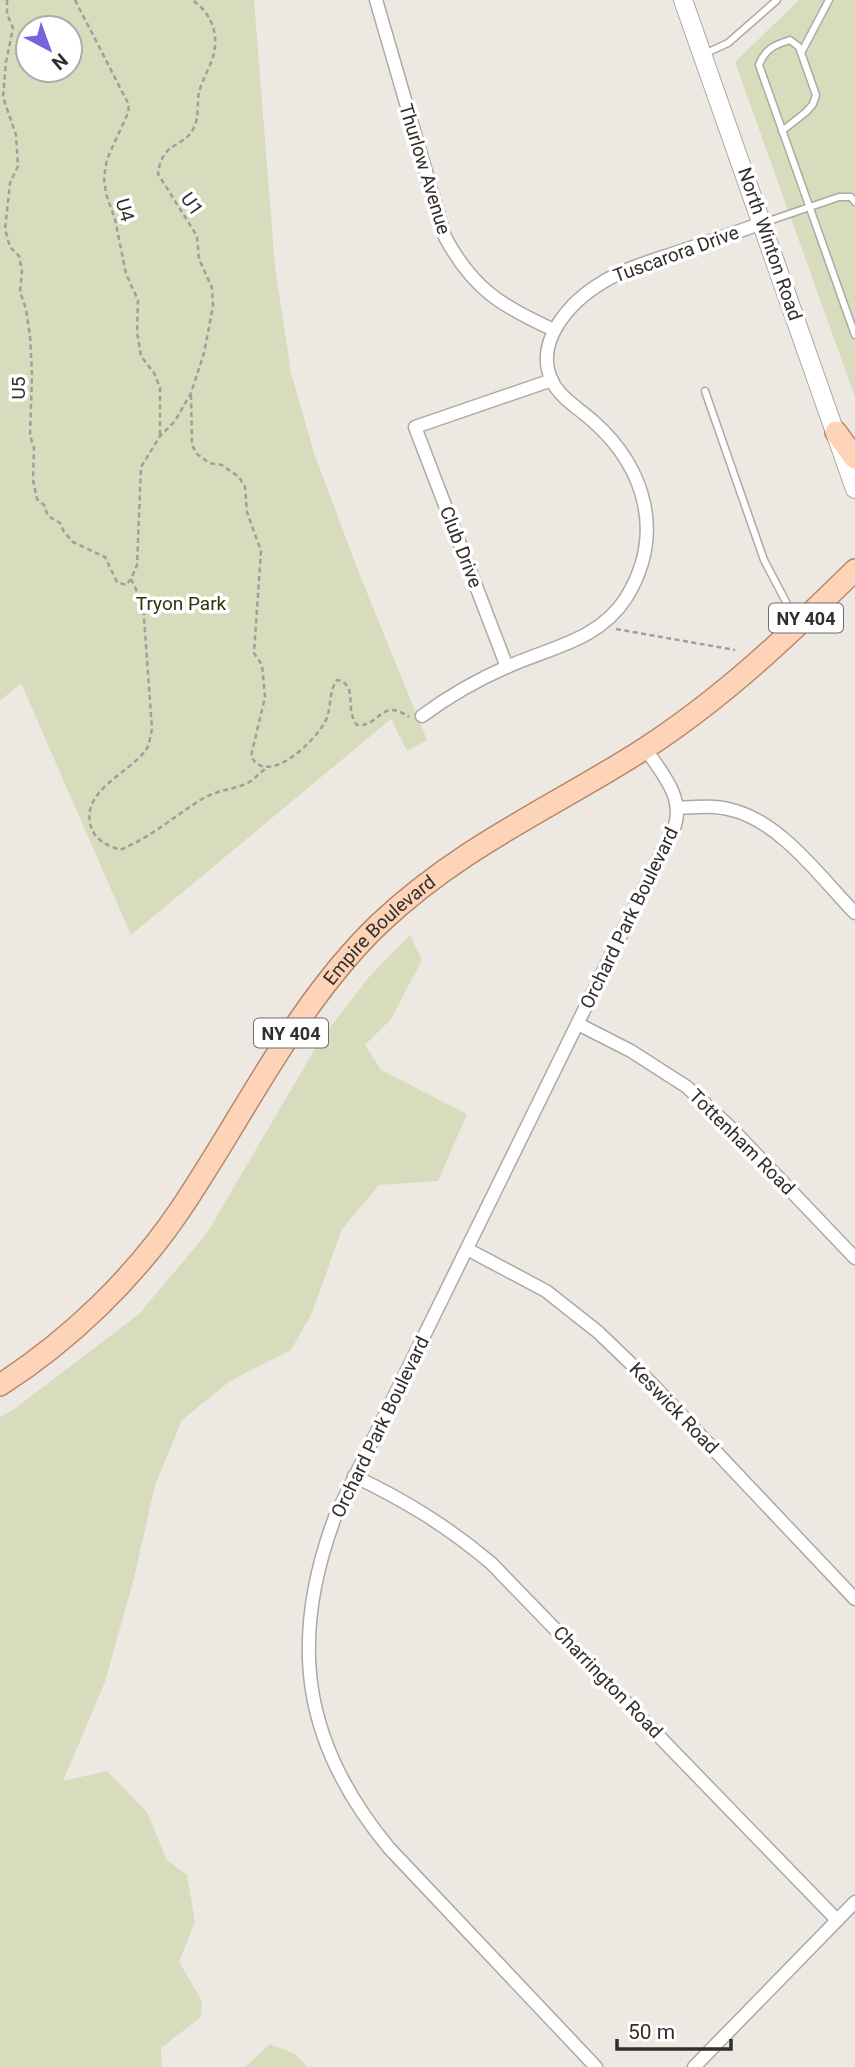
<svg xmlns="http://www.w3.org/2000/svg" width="855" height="2067" font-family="Roboto,sans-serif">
<rect width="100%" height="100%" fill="#eee8e3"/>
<!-- green -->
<g fill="#d7dcbc" fill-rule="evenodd">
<path d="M0,0H254L275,267L291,373L314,453L359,573L427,740L407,751L391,719L131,935L21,683L0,701ZM28,28H70V70H28Z"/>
<path d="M799,0H855V397L735,62Z"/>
<path d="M410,935L422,960L391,1019L365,1045L381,1070L467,1114L438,1181L379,1185L342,1229L312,1313L291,1350L230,1381L182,1420L155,1485L135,1574L105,1682L63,1781L107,1771L147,1812L167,1860L187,1875L195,1922L179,1962L202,2001L201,2017L161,2048L162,2067H0V1417L13,1410L139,1314L207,1233L319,1042L369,977Z"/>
<path d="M270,2044L295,2054L308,2067H245Z"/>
</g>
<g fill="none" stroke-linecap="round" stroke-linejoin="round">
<defs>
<g id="service">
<path d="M801,53L829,0"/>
<path d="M704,54L728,43L777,0"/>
<path d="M782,131L806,112L813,104L816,95L799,47L790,40C774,45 765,49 759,65L855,335"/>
<path d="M763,223L839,197H851L855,202"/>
<path d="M705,391L764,560L796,621"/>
</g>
<g id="minor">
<path d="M376,0L445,237C473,289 501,306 554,330"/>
<path d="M507,667L415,427L552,380"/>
<path d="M422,716C449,696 479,679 509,666C552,647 599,640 626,598C665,535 646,469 594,422C580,409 561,399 552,381C533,341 571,301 603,282C624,269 648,262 672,254C702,244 732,234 762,223"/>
<path d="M678,808C696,807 714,805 732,810C781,822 821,878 855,913"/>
<path d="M578,1024L631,1051L687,1087L732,1129L855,1258"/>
<path d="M467,1249L546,1291L598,1332L651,1383L855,1599"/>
<path d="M354,1476C406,1501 447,1526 491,1563L837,1920"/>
<path d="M596,2067L389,1848C303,1744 288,1643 335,1517L675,825C684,796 660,771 645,748"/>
<path d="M694,2067L855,1902"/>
</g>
<path id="secondary" d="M683,0L855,489"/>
<g id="primary">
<path d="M836,432L855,458"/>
<path id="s1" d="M0,1385C70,1340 134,1278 180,1210C245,1114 295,1005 379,924C461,846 552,808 644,749C723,698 789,635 855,570"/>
</g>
</defs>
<!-- service casing -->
<use href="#service" stroke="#afa8a4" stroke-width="9"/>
<!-- minor casing -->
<use href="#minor" stroke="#afa8a4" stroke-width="15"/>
<!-- secondary casing -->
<use href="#secondary" stroke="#afa8a4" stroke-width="20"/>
<!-- primary casing -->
<use href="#primary" stroke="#b6886a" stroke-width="24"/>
<!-- path -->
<g stroke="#a39e9b" stroke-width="2.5" stroke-dasharray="5 3.5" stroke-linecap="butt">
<path d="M7,0V14L13,28L6,62L3,97L16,135L18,166L10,183L5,229L10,247L19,256L22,271L20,292L26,309L30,336L32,374L30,436L34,447L33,480L37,499L44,505L48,516L60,523L64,532L73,542L105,557L117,582L126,585L131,579L137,565L141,467L160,436L175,421L191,393L204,353L213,306L212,288L199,259L197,236L158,174C162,139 186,149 195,125C199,115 197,102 199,92C203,77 214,62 215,46C217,28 207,9 192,0"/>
<path d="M75,0L129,105L128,113L107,159L104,178L106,194L115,219L126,274L138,300L137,332L141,356L154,373L160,388V436"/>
<path d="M191,395L192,445L197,454L209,463L222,465L239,477L245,487L247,512L261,551L254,653L262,665L265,697L251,756C267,788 315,741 325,722C332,709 328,692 337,680C359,684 344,710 357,725C381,727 380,697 409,717"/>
<path d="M131,579L143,604L152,729C150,736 150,744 146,750C128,774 80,791 91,827C96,841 107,845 120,850C153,836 173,817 202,799C215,791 229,790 243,785C251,783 258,774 265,769"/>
<path d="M616,629L735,650"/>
</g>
<!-- service -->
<use href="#service" stroke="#fff" stroke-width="6"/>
<!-- minor -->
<use href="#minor" stroke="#fff" stroke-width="12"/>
<!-- secondary -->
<use href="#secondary" stroke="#fff" stroke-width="18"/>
<!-- primary -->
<use href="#primary" stroke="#fed4b9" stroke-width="21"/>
</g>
<g text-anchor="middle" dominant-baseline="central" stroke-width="7" stroke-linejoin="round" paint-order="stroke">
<!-- shield labels -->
<g fill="#fff" stroke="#6f6d6c" stroke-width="2">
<rect x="769" y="603.5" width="74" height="29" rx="5"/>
<rect x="254" y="1018.5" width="74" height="29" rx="5"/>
</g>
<g font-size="18" font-weight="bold" fill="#312e2d">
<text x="806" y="618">NY 404</text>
<text x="291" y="1033">NY 404</text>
</g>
<!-- street labels -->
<g font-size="19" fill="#312e2d" stroke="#fff">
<text transform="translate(425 169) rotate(73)">Thurlow Avenue</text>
<text transform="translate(192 204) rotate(55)">U1</text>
<text transform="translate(125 210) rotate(74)">U4</text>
<text transform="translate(770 244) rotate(71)">North Winton Road</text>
<text transform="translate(676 254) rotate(-20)">Tuscarora Drive</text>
<text transform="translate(18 388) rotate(-90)">U5</text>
<text transform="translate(461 547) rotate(69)">Club Drive</text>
<text transform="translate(629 918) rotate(-64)">Orchard Park Boulevard</text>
<text stroke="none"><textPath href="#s1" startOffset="598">Empire Boulevard</textPath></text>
<text transform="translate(742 1142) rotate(45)">Tottenham Road</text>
<text transform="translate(674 1408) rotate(46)">Keswick Road</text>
<text transform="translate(380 1427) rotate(-64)">Orchard Park Boulevard</text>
<text transform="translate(608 1682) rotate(46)">Charrington Road</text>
</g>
<!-- park labels -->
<g font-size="19" fill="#30340a" stroke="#fff">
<text x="181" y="603">Tryon Park</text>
</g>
</g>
<!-- north arrow -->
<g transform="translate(49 49) rotate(139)"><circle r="33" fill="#ffffff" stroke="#adabab" stroke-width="2"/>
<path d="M0-5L12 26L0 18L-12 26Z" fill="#7663de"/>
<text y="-10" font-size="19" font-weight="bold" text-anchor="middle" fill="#312e2d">N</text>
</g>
<!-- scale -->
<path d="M617 2039v10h114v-10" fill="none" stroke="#312e2d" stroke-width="3.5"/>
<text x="628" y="2039" font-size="21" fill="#312e2d" stroke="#ffffff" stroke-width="5" paint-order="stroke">50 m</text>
</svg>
